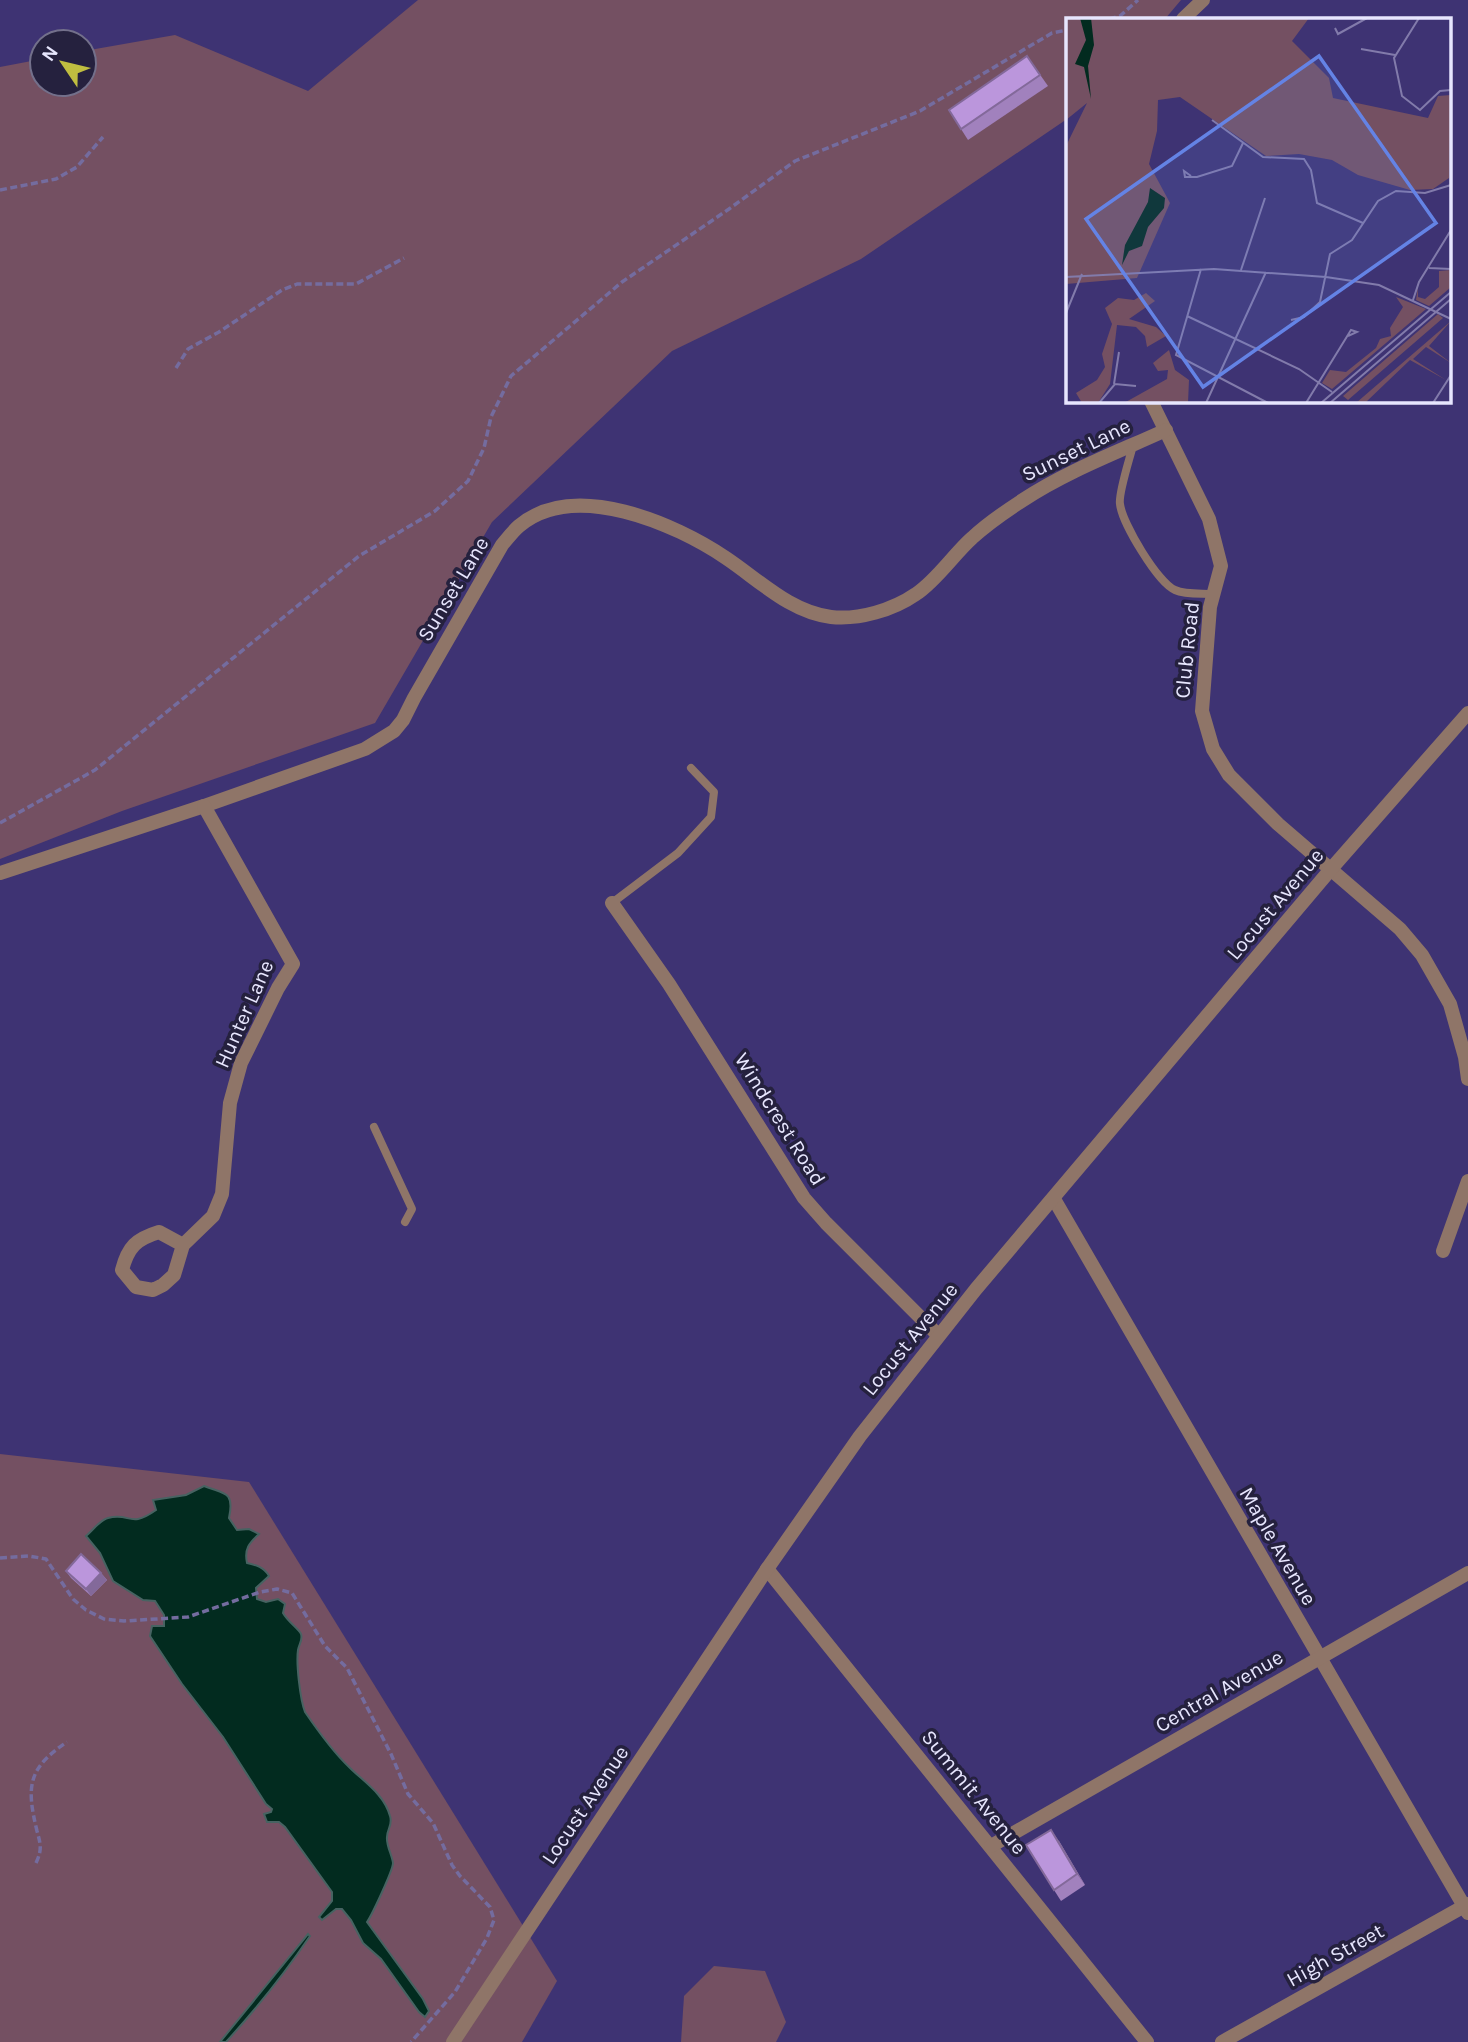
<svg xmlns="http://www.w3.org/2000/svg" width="1468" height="2042" font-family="Karla,sans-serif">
<rect width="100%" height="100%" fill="#3e3373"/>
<!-- green -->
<g fill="#745062">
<path d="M418,0H1181L1165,19H1067V119L861,259L672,351L492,522L375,723L122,811L0,859V67L42,59V84H84V51L175,35L308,91Z"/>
<path d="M0,1454L249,1482L557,1981L522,2042H0Z"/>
<path d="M714,1966L765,1971L786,2022L776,2042H681L684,1996Z"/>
</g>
<!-- water -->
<g fill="#022b1f" stroke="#476362" stroke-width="2">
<path d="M204,1486C223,1494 235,1490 229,1518L237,1530L249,1529L259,1534C249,1543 244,1549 247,1563C256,1565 264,1567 269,1576L256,1588L257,1599L266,1602L278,1599L285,1604L283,1613C288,1622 299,1629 301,1634C303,1640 299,1644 298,1650C296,1663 300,1699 305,1712C318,1731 332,1751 349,1767C364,1782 384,1794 390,1816C393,1825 387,1829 387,1837C386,1845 392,1855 393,1863C393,1870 372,1915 367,1922L423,1999L429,2011L425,2017L419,2012L381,1959L363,1943L351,1920L342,1909H336L322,1920L319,1917L332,1901V1892L285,1827L279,1822H267L264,1814L271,1812L272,1809L266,1804L223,1737L182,1684L150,1636L152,1626H164V1615L155,1601L143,1600L113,1581L100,1553L86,1536C93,1530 100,1520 108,1518C131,1512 129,1529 156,1510L153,1500L186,1495Z"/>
<path d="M308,1934L310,1936C285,1973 256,2009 226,2042H220Z"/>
</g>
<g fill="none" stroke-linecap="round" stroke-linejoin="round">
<!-- path -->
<g stroke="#746c9f" stroke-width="3.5" stroke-dasharray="7 3.5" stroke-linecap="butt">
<path d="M1109,19L1120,16L1138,0"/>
<path d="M0,190L56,179L77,167L103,137"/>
<path d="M176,368L188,349L219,332L282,290L297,284H356L404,258"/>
<path d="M0,823L95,770L359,556L435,511L468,481L484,448L491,417L511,376L622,282L729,209L795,161L920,111L1052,33L1067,30"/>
<path d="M0,1558L29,1556L46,1559L73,1599L86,1610L104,1619L124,1621L188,1617L260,1592L277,1589L292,1593L325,1646L347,1668L391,1754L408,1794L433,1823L452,1865L460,1876L490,1907L494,1920L487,1938L455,1992L411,2042"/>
<path d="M36,1863C42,1850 41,1845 37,1831C26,1786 28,1768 67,1742"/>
</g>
<!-- lane -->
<g stroke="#8f7568" stroke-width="8">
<path d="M1133,445C1130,458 1118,494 1120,504C1122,523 1158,583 1175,590C1186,595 1202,593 1214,594"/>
<path d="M612,903L678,853L711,817L714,792L691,768"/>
<path d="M374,1127L412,1209L405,1222"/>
</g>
<!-- street -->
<g stroke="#8f7568" stroke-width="14">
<path d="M1183,19L1203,0"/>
<path d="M1151,401L1209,519L1221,566L1210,607L1202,711L1213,749L1229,775L1278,824L1400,929L1422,955L1450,1004L1465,1057L1468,1079"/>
<path d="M0,873L204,806L365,749L394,731L403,720L414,698L502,545C507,539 513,531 519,526C574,479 676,524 726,558C759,580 790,612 831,617C859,620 893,610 916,594C936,581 954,554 972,538C987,524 1006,511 1023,500C1067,471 1118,452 1166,430"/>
<path d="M612,903L669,984L804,1198L826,1223L938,1335"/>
<path d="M1054,1199L1468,1913"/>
<path d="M183,1245L159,1232C136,1239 128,1247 122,1270L136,1287L153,1290L163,1285L174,1275L183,1245L213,1216L222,1194L230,1103L241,1063L278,988L293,964L204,806"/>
<path d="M1443,1251L1468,1181"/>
<path d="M767,1569L1147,2042"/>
<path d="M991,1846L1468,1573"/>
<path d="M453,2042L767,1569L860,1436L976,1289L1331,869L1468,713"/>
<path d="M1222,2042L1468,1904"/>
</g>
</g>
<!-- wall -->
<g fill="#a181bd">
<path d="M1027,56L1048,86L968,140L961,129Z"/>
<path d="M66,1571L101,1573L107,1580L91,1596L71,1578Z"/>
<path d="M1059,1841L1085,1885L1061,1901L1054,1890Z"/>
</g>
<!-- shaded-wall -->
<g fill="#83699a">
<path d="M101,1573L107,1580L91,1596L86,1589Z"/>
<path d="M1051,1830L1059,1841L1085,1885L1077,1874Z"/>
</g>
<!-- building -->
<g fill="#bb96dc" stroke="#83699a" stroke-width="2">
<path d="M1027,56L1040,75L961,129L949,110Z"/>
<path d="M81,1554L101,1573L86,1589L66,1571Z"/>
<path d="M1051,1830L1077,1874L1054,1890L1026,1845Z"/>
</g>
<g text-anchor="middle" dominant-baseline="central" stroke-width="7" stroke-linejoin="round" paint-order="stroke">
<!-- street labels -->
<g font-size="21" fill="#e7e6fe" stroke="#25213e">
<text transform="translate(1076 450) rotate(-26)">Sunset Lane</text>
<text transform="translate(453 589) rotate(-59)">Sunset Lane</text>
<text transform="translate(1187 650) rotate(-84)">Club Road</text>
<text transform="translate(1275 904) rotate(-50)">Locust Avenue</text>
<text transform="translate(244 1014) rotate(-66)">Hunter Lane</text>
<text transform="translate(780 1119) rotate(58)">Windcrest Road</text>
<text transform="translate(910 1339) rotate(-51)">Locust Avenue</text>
<text transform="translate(1278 1546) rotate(60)">Maple Avenue</text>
<text transform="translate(1219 1691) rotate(-30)">Central Avenue</text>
<text transform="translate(974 1792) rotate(51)">Summit Avenue</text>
<text transform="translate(585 1805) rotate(-56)">Locust Avenue</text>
<text transform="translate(1335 1955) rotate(-29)">High Street</text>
</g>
</g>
<!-- overview -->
<g transform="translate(1066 18)">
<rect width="385" height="385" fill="#3e3373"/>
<path d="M0,0H243L226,23L263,60L267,80L362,100L372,78L385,77L383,160L367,171L344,172L292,157L266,142L233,136L200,138L114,79L92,82L91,113L83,146L104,185L71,260L0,266V128L21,85L0,102ZM385,252V269L363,288L350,282L352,269V279L359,281L373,269V253ZM80,275L89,283L63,301L90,309L100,318L81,329L79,318L70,309L51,307L44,366L32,385H16L10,375L31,362L39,349L36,336L46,306L39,290L52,280L68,282ZM330,279L360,291L266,371L256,365L264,352L280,354L310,330L314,321L325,318L324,310L337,289ZM372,296L377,300L282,382L277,378ZM385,303L363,328L385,345L360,329L347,341L380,362L344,342L299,385H290ZM103,332L109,352L123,362L122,385H58L101,361L102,352L92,353L87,345Z" fill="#745062"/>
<path d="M14,0H25L28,27L22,48L25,81L18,49L9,46L20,22ZM84,170L99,180L98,190L82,209L76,228L63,233L56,247L59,227L82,184Z" fill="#022b1f"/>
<path fill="none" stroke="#827bab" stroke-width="2" d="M353,0L328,40L336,78L354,92L374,73L385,72M269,10L272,16L301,0M295,31L329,37M146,102L197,139L238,141L245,152L251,185L297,205M125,158L118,153L119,159H131L166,148L177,125M363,250L385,251M135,251L110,337L202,385M175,252L199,180M0,259L148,251L260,259L313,267L385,301M347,282L353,264L385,212M0,295L16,256M121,298L233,351L266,374M225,302L238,299L254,284L264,236L286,222L312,183L330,173L359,175L385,167M48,366L53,334M33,385L49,366L70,368M140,385L200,254M240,385L285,312L291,314L282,318M255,385L385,274M264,385L385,281M367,385L385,357"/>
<path fill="#6483e5" fill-opacity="0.15" stroke="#6483e5" stroke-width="3.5" d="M253,38L370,205L137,369L20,201Z"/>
<rect width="385" height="385" fill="none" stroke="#e7e6fe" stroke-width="3.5"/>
</g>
<!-- north arrow -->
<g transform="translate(63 63) rotate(305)"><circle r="33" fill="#25213e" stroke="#73708b" stroke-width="2"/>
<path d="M0-5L12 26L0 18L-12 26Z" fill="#c0be40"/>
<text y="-10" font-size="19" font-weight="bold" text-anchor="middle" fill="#e7e6fe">N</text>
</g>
</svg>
